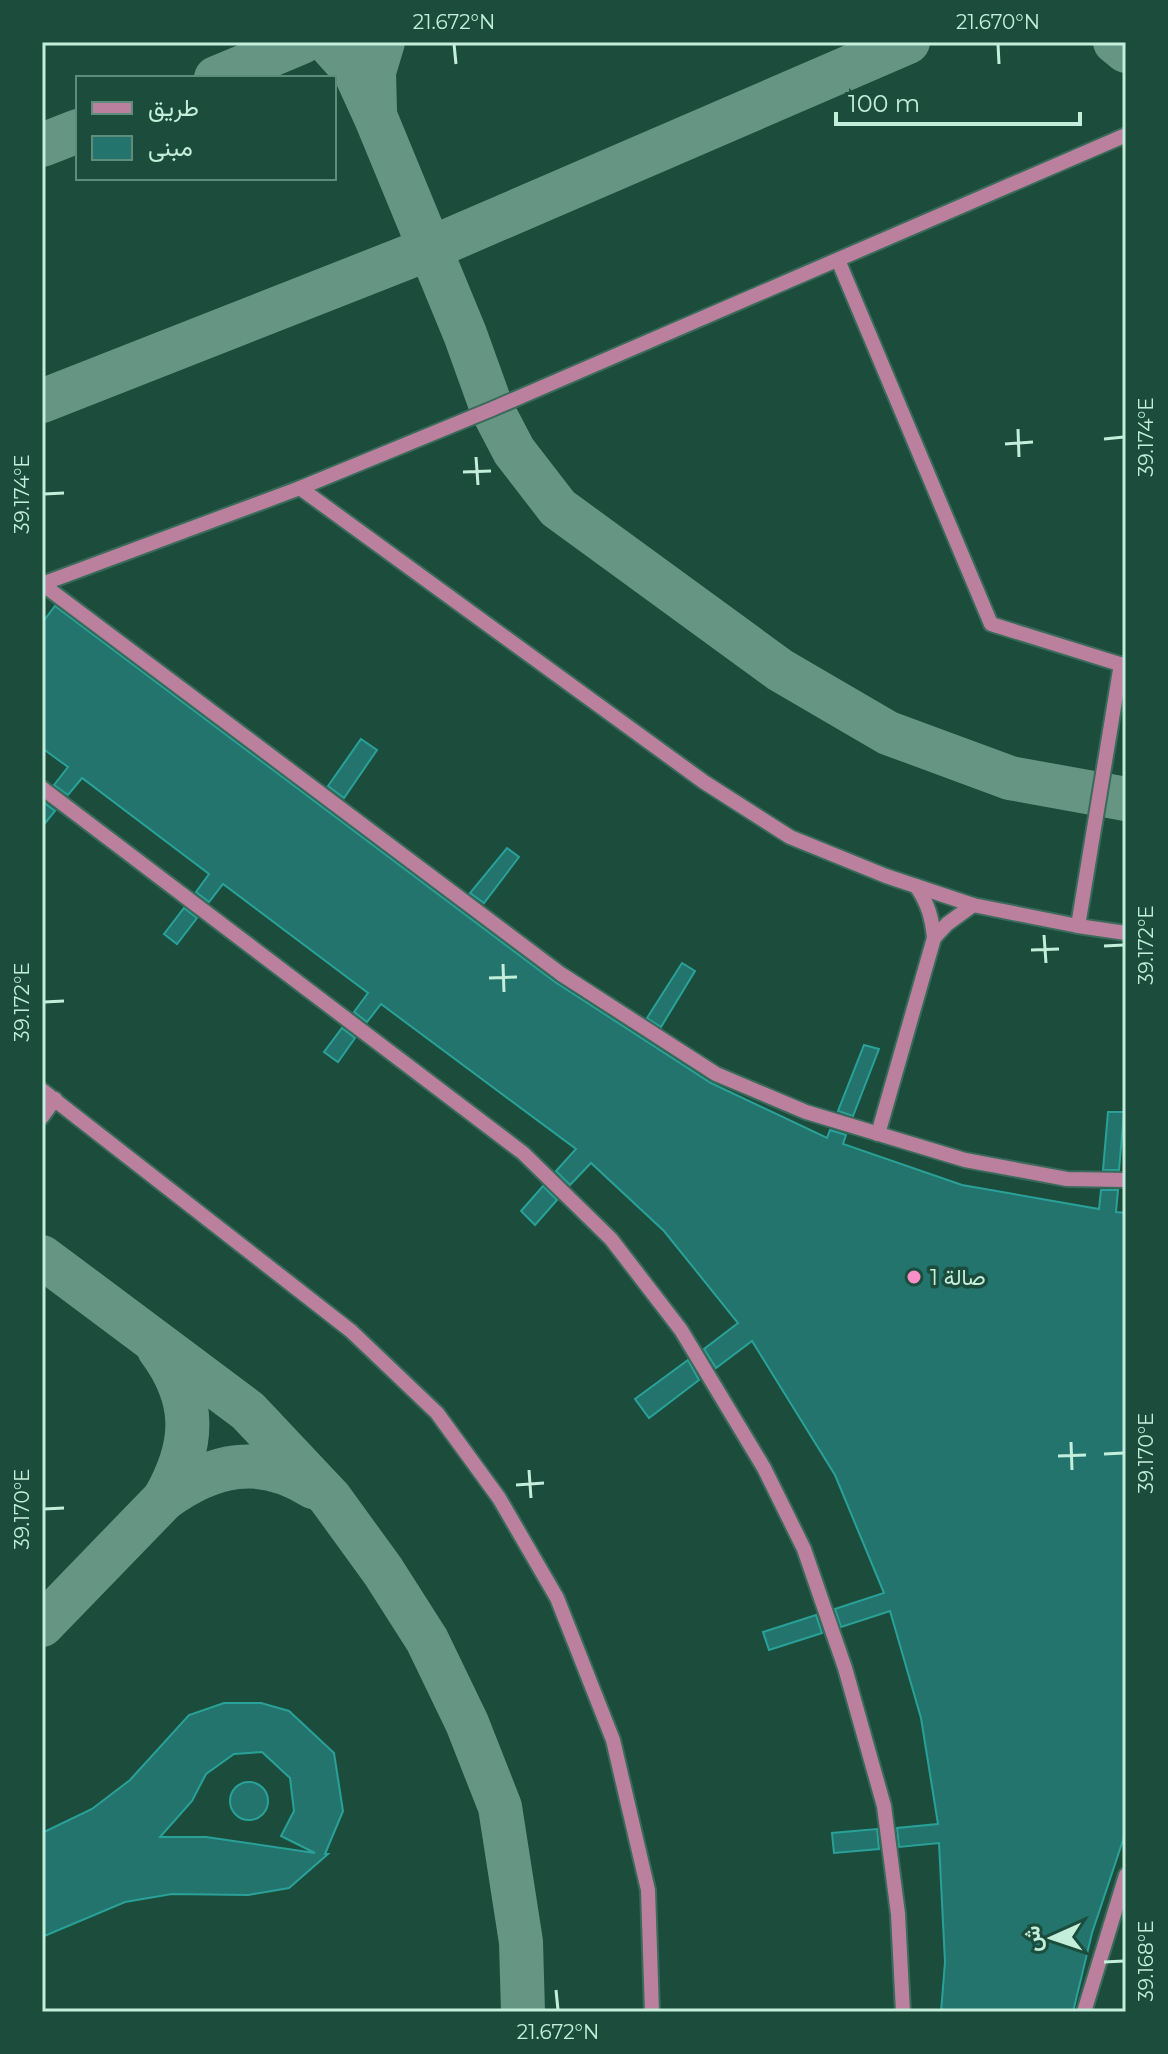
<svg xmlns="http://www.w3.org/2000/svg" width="1168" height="2054" font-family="Montserrat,Vazirmatn,sans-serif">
<rect width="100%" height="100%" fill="#1c4d3c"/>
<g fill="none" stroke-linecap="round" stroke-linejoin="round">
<!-- taxiway -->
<g stroke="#669583" stroke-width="44">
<path d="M328,42L355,72L376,118L465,334L492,409L514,451L558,508L780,670L888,733L1010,778L1126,799"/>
<path d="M1115,42L1126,51"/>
<path d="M216,78L302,42"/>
<path d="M375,111L374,72L383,42"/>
<path d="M42,145L78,131"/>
<path d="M42,401L431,248L908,42"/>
<path d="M42,1257L248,1411L330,1498L383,1571L427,1640L467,1723L500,1807L521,1942L523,2012"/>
<path d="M164,1499C212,1464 260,1453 313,1487"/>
<path d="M42,1625L164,1499C195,1445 197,1400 159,1349"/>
</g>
</g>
<!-- building -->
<g fill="#22746d" stroke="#2aa198" stroke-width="2" fill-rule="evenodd">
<path d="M55,606L555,982L711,1083L827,1138L830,1130L846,1135L843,1144L962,1185L1099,1209L1101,1190H1118L1116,1212L1126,1213V1831L1092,1933L1073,2012H941L945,1962L939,1843L899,1847L897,1828L938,1824L921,1718L890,1611L841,1627L835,1609L884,1593L835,1475L752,1341L716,1368L704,1349L738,1323L664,1231L591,1163L570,1185L556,1171L576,1149L381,1004L367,1022L354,1012L368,993L223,884L209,902L196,892L209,874L82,778L68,795L54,785L68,767L42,748V623Z"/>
<path d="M361,739L377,750L344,798L328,786Z"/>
<path d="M42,801L55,811L42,827Z"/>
<path d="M507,848L519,857L484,903L470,893Z"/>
<path d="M184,908L197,918L177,944L164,934Z"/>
<path d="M682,963L695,971L661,1027L647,1018Z"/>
<path d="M342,1028L355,1038L338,1062L324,1052Z"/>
<path d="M864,1045L879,1049L853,1116L838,1111Z"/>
<path d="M1108,1112H1124L1119,1170H1103Z"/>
<path d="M543,1186L557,1200L535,1225L521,1211Z"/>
<path d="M688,1360L699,1380L649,1418L635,1399Z"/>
<path d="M816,1615L822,1633L769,1650L763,1632Z"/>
<path d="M224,1703H261L289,1711L334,1753L343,1811L325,1854H328L289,1888L248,1895L172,1894L125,1902L42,1937V1833L92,1809L130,1780L189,1715ZM262,1752L290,1778L294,1811L281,1836L315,1853L206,1837H160L192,1801L206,1774L234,1754Z"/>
<circle cx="249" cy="1801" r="19"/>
<path d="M877,1829L879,1849L834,1853L832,1833Z"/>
</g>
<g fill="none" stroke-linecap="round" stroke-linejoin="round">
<defs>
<g id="minor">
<path d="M838,260L991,624L1126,666"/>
<path d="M300,488L704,782L790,837L886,876L973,905L1078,926L1126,933"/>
<path d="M42,584L561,974L716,1074L806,1112L965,1160L1067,1179L1126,1180"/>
<path d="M42,584L300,488L492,409L1126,135"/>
<path d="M42,788L523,1153L611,1239L681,1330L764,1468L804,1549L845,1668L884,1806L898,1914L903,2012"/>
<path d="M916,886C928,903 932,918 934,938L947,924L973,905"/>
<path d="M1078,926L1121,664"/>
<path d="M42,1090L351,1331L437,1413L499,1498L557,1598L613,1740L648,1890L652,2012"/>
<path d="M42,1117L55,1099"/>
<path d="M878,1134L934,938"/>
<path d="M1084,2012L1126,1875"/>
</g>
</defs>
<!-- minor casing -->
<use href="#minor" stroke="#3a6a59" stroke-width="18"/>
<!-- minor -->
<use href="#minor" stroke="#bc809f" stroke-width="14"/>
</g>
<!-- ticks -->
<path fill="none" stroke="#c3eedb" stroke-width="3" d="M454,44L456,64M998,44L999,64M1018,429L1019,457M1104,439L1124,437M1005,444L1033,442M476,457L478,485M463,472L491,471M44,494L64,493M1044,935L1046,963M1104,946L1124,945M1031,950L1059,949M503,964L504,992M489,978L517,977M44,1002L64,1001M1071,1442L1072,1470M1104,1454L1124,1453M1058,1456L1086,1455M529,1470L531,1498M516,1485L544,1483M44,1509L64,1508M1104,1962L1124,1961M556,1990L558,2010"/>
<!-- markers -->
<circle fill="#f98fc9" stroke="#1c4d3c" stroke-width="3" cx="914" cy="1277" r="8"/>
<g text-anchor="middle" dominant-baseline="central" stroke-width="7" stroke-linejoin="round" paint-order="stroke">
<!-- poi labels -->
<g font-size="22" fill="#c3eedb" stroke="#1c4d3c" text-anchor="start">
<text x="930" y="1277">صالة 1</text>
</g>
</g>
<!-- border -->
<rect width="1168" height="2054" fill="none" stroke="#1c4d3c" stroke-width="88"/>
<!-- legend -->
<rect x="76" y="76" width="260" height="104" fill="#1c4d3c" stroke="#5f8d7c" stroke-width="2"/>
<rect x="92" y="102" width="40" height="12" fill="#bc809f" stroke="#5f8d7c" stroke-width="2"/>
<text x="148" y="116" font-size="24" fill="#c3eedb">طريق</text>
<rect x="92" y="136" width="40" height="24" fill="#22746d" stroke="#5f8d7c" stroke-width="2"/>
<text x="148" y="156" font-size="24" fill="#c3eedb">مبنى</text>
<!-- north arrow -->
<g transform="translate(1052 1938) rotate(267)" stroke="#1c4d3c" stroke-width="6" paint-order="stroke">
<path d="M0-6L14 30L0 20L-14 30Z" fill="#c3eedb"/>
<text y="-12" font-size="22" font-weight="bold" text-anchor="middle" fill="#c3eedb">ش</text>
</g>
<!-- scale -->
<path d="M836 112v12h244v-12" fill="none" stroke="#c3eedb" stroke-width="4"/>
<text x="848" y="112" font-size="24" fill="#c3eedb" stroke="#1c4d3c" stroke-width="6" paint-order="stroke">100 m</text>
<rect x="44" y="44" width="1080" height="1966" fill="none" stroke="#c3eedb" stroke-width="3"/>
<g font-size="20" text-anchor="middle" fill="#c3eedb">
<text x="454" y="29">21.672°N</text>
<text x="998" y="29">21.670°N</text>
<text transform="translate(1146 437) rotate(-90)" y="7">39.174°E</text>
<text transform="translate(22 494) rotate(-90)" y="7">39.174°E</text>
<text transform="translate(1146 945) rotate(-90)" y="7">39.172°E</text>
<text transform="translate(22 1002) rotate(-90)" y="7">39.172°E</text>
<text transform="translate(1146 1453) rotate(-90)" y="7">39.170°E</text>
<text transform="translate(22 1509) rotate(-90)" y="7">39.170°E</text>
<text transform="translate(1146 1961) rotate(-90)" y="7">39.168°E</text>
<text x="558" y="2039">21.672°N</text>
</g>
</svg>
